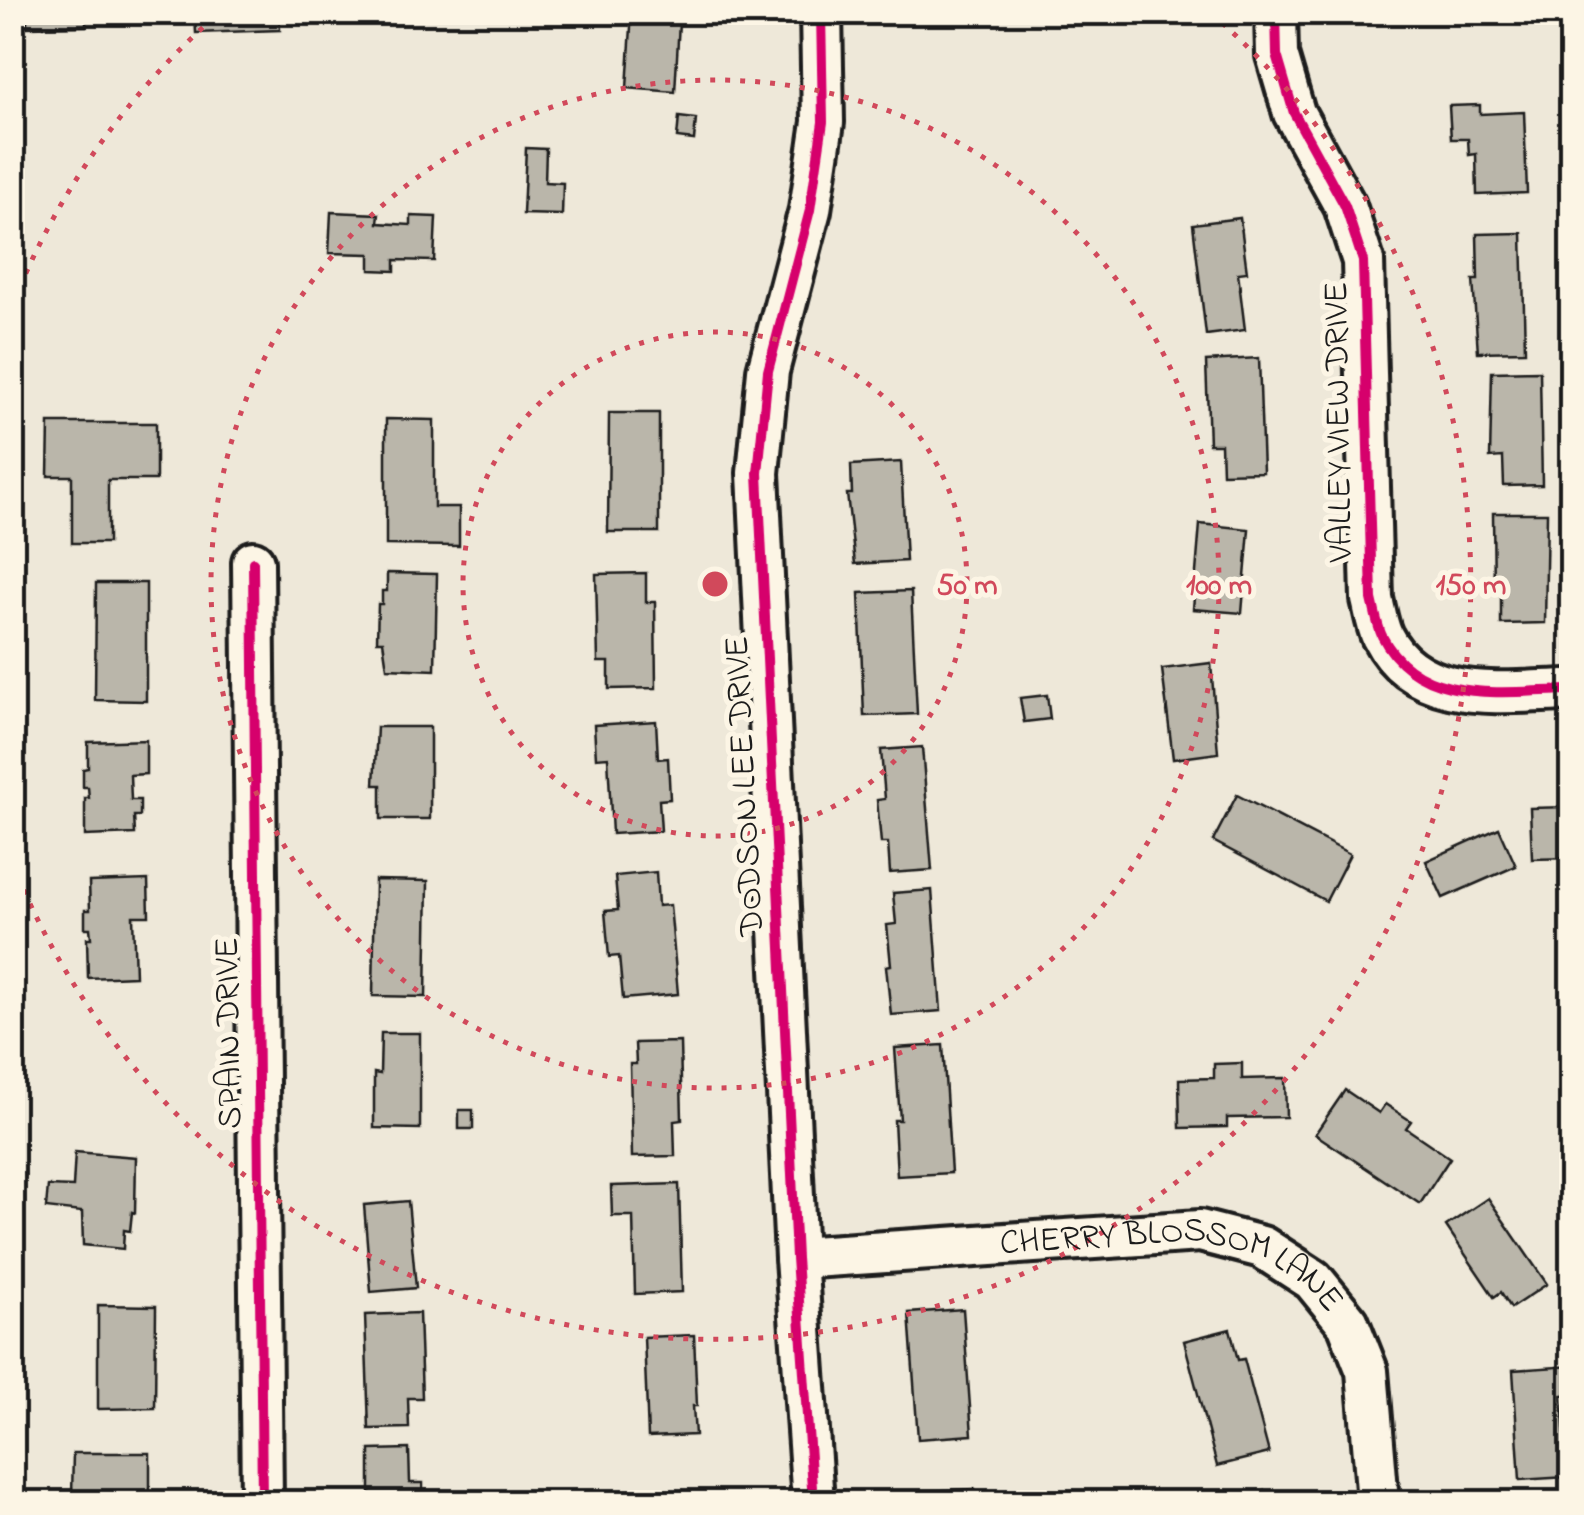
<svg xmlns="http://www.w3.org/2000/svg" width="1584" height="1515" font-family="'Indie Flower',sans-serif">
<rect width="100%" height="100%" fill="#eee8d9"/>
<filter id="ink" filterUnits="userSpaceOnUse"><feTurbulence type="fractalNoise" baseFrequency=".01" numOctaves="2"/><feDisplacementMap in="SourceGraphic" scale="20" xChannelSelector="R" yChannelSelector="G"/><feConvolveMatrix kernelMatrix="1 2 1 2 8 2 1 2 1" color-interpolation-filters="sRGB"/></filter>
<g filter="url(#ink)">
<!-- building -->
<g fill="#bab6aa" stroke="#1c1c1c" stroke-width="2.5">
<path d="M27,12H86V26L27,27Z"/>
<path d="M211,12H279L280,30L196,33L195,15Z"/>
<path d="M632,12H661L660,21L679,22L675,92L627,88Z"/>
<path d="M1480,105V114L1524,112L1527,193L1477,195L1476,154L1469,155L1468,139H1451L1449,106Z"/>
<path d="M679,117L696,119L694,140L677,138Z"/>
<path d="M526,148L546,149L545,182L563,183L562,215L523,214Z"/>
<path d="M331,212L379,214L378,223L411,225V216L436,217L434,261L395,260V271L370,270V254L329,253Z"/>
<path d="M1240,218L1247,272L1238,273L1245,330L1206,335L1193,224Z"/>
<path d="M1522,233L1525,351L1478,352L1473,280H1478L1477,234Z"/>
<path d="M1259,358L1263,472L1222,473L1221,444H1209L1206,361Z"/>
<path d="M1540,371L1542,485L1504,486L1503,457L1490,458L1492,372Z"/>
<path d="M609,413H659V532H608Z"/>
<path d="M386,419L434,420V507H459V546L386,545Z"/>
<path d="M49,423H156V480H108V543H72V476H48Z"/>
<path d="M901,462L906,561L855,564L847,494H852L851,465Z"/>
<path d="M1493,513H1547L1545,623L1501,624V592L1494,593Z"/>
<path d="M1200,524L1249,529L1242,613L1193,609Z"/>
<path d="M387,573L437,574L435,670L387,668L383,641H377L378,604H382V591H387Z"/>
<path d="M646,573V602H655L656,688L609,689V662H598L596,574Z"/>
<path d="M96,583H146V701L95,700Z"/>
<path d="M911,591L917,714L864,716L859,593Z"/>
<path d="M1211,663L1218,753L1173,759L1162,669Z"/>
<path d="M1047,695L1050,719L1024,722L1020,698Z"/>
<path d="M656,721L658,759L668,758L670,799L659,800L661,831L612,834L608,757L596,758L594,725Z"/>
<path d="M377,727H430V819H381V785H374Z"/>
<path d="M146,740V774L130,775L131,800H140V816H134L135,834L85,836V798H89L88,787H83V769L88,768V742Z"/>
<path d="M922,747L932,870L890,873L888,843H881L877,800L885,799L881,750Z"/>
<path d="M1237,795L1350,854L1326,901L1213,841Z"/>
<path d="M1569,807L1572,858L1532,859L1530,808Z"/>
<path d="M1499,828L1516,866L1443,898L1426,861Z"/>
<path d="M656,872L658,906L670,905L678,994L623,999L619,956L609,957L605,911L618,910L615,876Z"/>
<path d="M148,880L149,916H133L135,976L88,978L87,938H91L90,928H85V910H90L89,882Z"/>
<path d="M375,880L428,881L426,997L373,996Z"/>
<path d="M932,890L941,1011L891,1015L886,966L891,965L887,925L896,924L893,893Z"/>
<path d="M381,1033H420V1129L374,1128V1073L380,1074Z"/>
<path d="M680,1042L682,1120L674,1121L675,1156L632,1157L630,1064H636L635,1043Z"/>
<path d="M943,1045L951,1173L897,1176L894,1120H900L895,1048Z"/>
<path d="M1242,1063V1079L1285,1078L1286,1117L1227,1118V1127L1180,1128L1179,1079L1214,1078V1064Z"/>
<path d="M1345,1090L1379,1113L1385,1104L1411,1121L1406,1128L1450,1158L1420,1204L1315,1134Z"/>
<rect x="459" y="1110" width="14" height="19"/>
<path d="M75,1152L136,1157L135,1213L132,1212L130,1231L124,1230L123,1249L83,1245L82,1212L46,1208L48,1186L73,1187Z"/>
<path d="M679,1184L682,1292L635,1294L633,1216H612L611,1186Z"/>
<path d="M1488,1198L1547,1284L1511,1308L1501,1292L1494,1297L1446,1226Z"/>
<path d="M408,1201L416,1288L371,1292L364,1205Z"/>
<path d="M98,1305L156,1306L155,1408L98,1409Z"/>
<path d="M963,1309L972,1435L918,1439L909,1313Z"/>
<path d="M419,1313L422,1398H408L409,1428L369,1429L365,1315Z"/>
<path d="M1230,1329L1238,1360L1244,1359L1269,1453L1217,1466L1184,1341Z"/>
<path d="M694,1335L697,1406H693L695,1435L648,1437L644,1337Z"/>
<path d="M1572,1366V1394L1562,1395L1567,1477L1520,1480L1513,1370Z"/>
<path d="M409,1449L410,1483H423V1502H370V1450Z"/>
<path d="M73,1453H150V1502H100V1496H72Z"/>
<path d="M975,1489L976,1502H923L922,1491Z"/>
<path d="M1264,1490L1267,1502H1213L1212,1500Z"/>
</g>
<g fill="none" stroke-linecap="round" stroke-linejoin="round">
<defs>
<g id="minor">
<path d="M1276,12L1277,55L1294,113L1345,206L1363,261L1372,599C1375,611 1377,625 1382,636C1418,707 1506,691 1572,690"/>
<path d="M253,562L262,1502"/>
<path id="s1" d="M796,1258L1200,1231L1262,1247L1313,1280L1348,1323L1367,1371L1378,1502"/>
<path d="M813,1502L796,1258L758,473L768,371L810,210L823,122L821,12"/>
</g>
</defs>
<!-- minor casing -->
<use href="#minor" stroke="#1c1c1c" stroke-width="48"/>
<!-- minor -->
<use href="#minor" stroke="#fcf5e5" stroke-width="40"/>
<defs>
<g id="cycleway">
<path d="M1276,12L1277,55L1294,113L1345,206L1363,261L1372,599C1375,611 1377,625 1382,636C1418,707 1506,691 1572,690"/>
<path d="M253,562L262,1502"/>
<path d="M813,1502L796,1258L758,473L768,371L810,210L823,122L821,12"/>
</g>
</defs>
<!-- cycleway casing -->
<use href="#cycleway" stroke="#fcf5e5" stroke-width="16"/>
<!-- cycleway -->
<use href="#cycleway" stroke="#d6006c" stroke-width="10"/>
</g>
</g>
<!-- distance rings -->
<g fill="none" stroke="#d1495b" stroke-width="5" stroke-dasharray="5 10">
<circle cx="715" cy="584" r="252"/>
<circle cx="715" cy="584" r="504"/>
<path d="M14 301A756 756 0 0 1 219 13M1211 13A756 756 0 1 1 14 867"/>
</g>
<g text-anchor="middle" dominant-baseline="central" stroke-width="10" stroke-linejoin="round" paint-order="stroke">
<!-- street labels -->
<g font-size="35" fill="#1c1c1c" stroke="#fcf5e5">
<text transform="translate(1340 422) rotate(-91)">VALLEY VIEW DRIVE</text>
<text transform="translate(746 786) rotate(-93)">DODSON LEE DRIVE</text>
<text transform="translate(230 1033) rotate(-91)">SPAIN DRIVE</text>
<text stroke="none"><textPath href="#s1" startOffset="385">CHERRY BLOSSOM LANE</textPath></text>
</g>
</g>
<circle cx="715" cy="584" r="15" fill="#d1495b" stroke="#fcf5e5" stroke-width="5"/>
<g font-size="30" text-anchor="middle" font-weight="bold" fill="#d1495b" stroke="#fcf5e5" stroke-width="10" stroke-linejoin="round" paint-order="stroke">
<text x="967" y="594">50 m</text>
<text x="1219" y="594">100 m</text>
<text x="1471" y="594">150 m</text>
</g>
<!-- margin -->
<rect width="1584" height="1515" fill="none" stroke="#fcf5e5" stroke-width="50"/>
<rect x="25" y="25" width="1534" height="1465" fill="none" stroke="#1c1c1c" stroke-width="4" filter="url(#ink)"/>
</svg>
